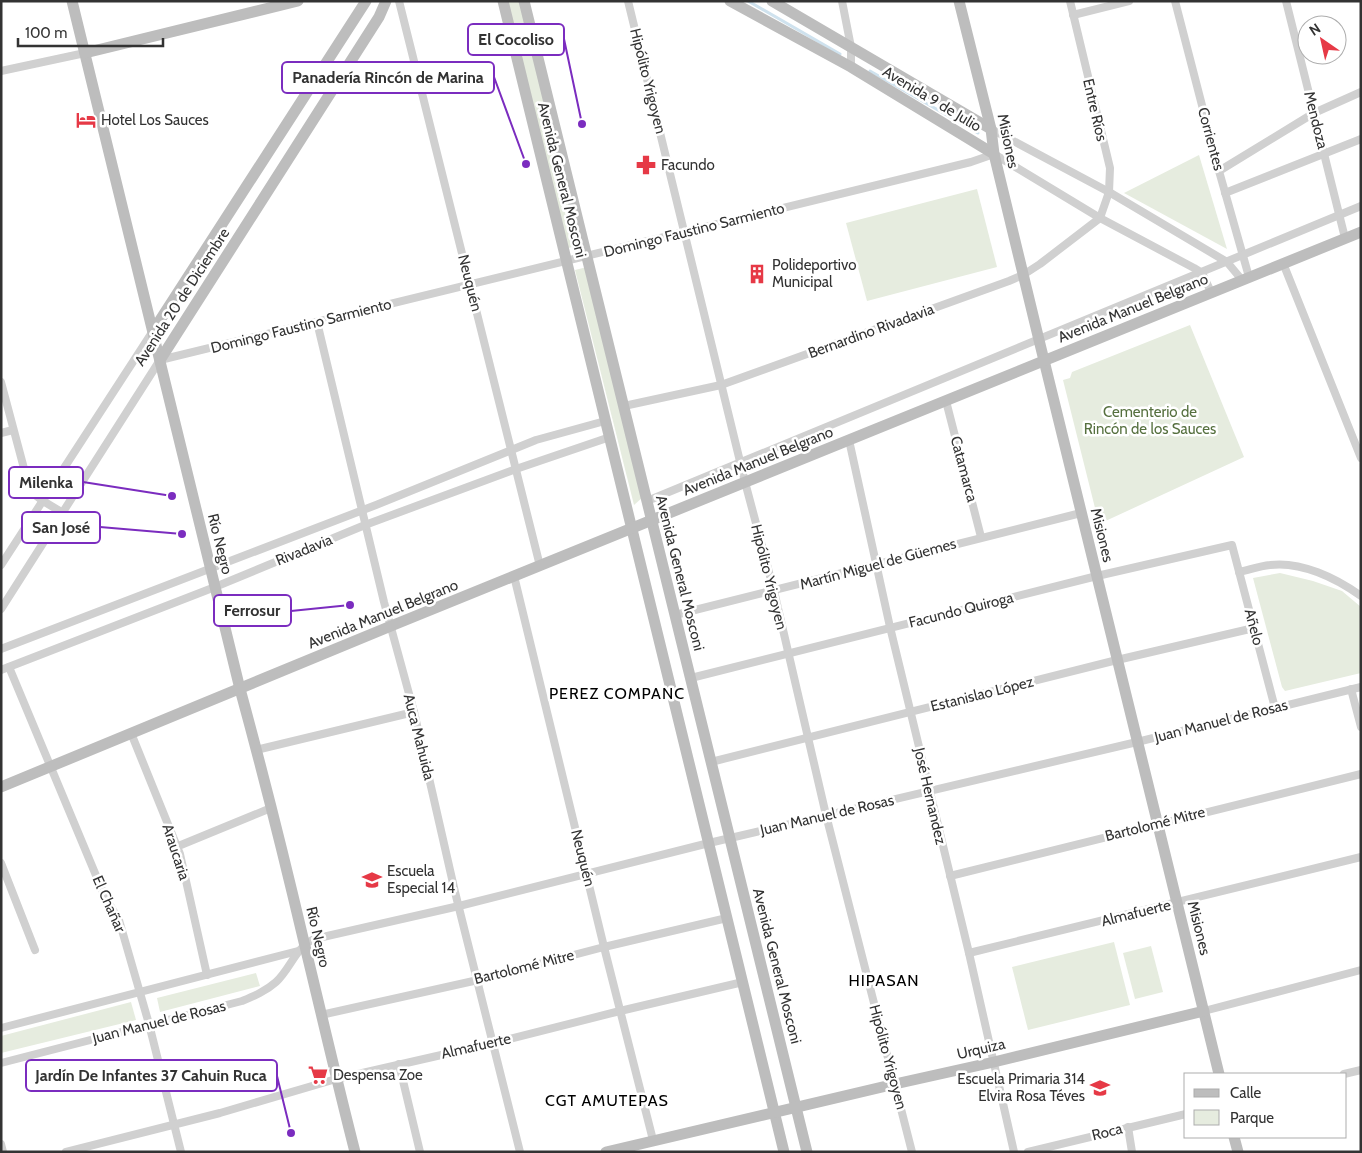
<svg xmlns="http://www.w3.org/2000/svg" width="1362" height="1153" font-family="Cabin,sans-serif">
<rect width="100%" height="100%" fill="#fff"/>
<!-- green -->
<g fill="#e6ecdf">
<path d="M507,1H520L582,245L568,248Z"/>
<path d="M1199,155L1227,249L1124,193Z"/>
<path d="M977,189L997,267L867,301L846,223Z"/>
<path d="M587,267L643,497L634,505L575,270Z"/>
<path d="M1190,325L1244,457L1099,524L1063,380L1070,378L1072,372Z"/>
<path d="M1280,573L1313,581L1342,591L1361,607V673L1285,691L1282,687L1253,578Z"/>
<path d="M1114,942L1130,1005L1028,1030L1012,967Z"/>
<path d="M1151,946L1163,992L1135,999L1123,953Z"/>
<path d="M256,973L260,986L160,1012L157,998Z"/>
<path d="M131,1002L136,1020L1,1053V1036Z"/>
</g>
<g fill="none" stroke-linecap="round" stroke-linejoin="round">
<!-- stream -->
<g stroke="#cfe2ee" stroke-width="3">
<path d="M748,1L840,54"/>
<path d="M870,71L978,133"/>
</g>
<!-- street -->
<g stroke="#d0d0d0" stroke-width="8">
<path d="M399,1L540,566"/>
<path d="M628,1L745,482L774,591L826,815L912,1152"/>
<path d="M842,1L851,47V67"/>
<path d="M1175,1L1219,171L1249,277"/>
<path d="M1286,1L1345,238"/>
<path d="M1073,15L1129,1"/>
<path d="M1,71L85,53"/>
<path d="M991,129L1109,192L1227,262L1242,280"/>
<path d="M1219,171L1314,113L1361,92"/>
<path d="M1225,193L1361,139"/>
<path d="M1283,263L1361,458"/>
<path d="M317,322L384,602L414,712L455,892L520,1152"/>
<path d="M1,382L30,491L43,501L63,513"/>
<path d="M946,401L981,537"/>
<path d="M624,406L721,385L1009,281L1023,275L1040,264L1100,218L1109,192L1110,168L1070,1"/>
<path d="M1,433L13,430"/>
<path d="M849,440L890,627L969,953L1014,1152"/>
<path d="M647,501L1361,206"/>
<path d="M1,565L153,331"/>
<path d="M1239,572C1249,570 1259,566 1270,565C1301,561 1336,578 1361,596"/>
<path d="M514,576L604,947L653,1140"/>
<path d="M1,609L160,360L971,162L994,154L1100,218L1194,268L1202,273L1211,292"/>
<path d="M675,615C811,582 945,546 1081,513"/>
<path d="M1,649L376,505L536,440L605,421"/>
<path d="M9,667L105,897L119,920L149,1024L181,1152"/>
<path d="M1,670L215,587L365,525L516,469L610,437"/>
<path d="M691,678L1097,576L1232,545L1275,708"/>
<path d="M1351,689L1361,727"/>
<path d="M131,733L180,854L207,975"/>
<path d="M256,750L414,712"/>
<path d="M711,762L1117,660L1254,628"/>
<path d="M176,847L271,808"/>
<path d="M1,863L35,950"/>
<path d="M950,876L1361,774"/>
<path d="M969,953L1361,857"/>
<path d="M1204,1011L1361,970"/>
<path d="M321,1015L478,980L604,947L727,918"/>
<path d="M1,1028L298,951"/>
<path d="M1,1063L242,1001C254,996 266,991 276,982C291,968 295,948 314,939L459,906L709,843L1137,742L1361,687"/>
<path d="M399,1064L420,1152"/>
<path d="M1344,1074L1361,1070"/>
<path d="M1128,1127L1132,1152"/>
<path d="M1,1144L3,1152"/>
<path d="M66,1152L220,1113L336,1079L494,1043L620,1011L743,982"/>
<path d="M1028,1152L1186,1114"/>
</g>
<!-- secondary -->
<g stroke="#bdbdbd" stroke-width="11">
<path d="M72,1L240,689C263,773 284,857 304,942C321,1012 337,1082 355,1152"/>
<path d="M503,1L784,1152"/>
<path d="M524,1L807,1152"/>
<path d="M730,1L851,67L994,154"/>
<path d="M772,1L991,129"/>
<path d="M959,1L991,129L994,154L1039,340L1219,1074"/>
<path d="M85,53L298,1"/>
<path d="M153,331L366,1"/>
<path d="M160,360L379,17L386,1"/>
<path d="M1,787L391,626L1361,232"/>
<path d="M1234,1137L1238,1152"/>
<path d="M606,1152L895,1084L994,1062L1204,1011"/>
</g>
</g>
<!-- icons -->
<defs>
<symbol id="hotel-bare" viewBox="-9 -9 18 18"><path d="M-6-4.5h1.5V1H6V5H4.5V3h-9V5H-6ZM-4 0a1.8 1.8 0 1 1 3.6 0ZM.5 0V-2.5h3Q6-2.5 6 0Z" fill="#e63946" stroke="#fff" stroke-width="2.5" paint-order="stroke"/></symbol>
<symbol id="pharmacy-bare" viewBox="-9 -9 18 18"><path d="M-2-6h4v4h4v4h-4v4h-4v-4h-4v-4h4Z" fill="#e63946" stroke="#fff" stroke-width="2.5" paint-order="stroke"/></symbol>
<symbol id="building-bare" viewBox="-9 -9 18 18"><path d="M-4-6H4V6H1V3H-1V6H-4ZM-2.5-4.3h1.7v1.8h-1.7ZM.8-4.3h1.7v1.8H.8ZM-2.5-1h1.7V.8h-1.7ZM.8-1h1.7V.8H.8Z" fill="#e63946" stroke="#fff" stroke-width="2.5" paint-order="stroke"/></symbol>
<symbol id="school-bare" viewBox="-9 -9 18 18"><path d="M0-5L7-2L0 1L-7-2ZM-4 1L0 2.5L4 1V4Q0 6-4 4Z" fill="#e63946" stroke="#fff" stroke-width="2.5" paint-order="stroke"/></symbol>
<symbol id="supermarket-bare" viewBox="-9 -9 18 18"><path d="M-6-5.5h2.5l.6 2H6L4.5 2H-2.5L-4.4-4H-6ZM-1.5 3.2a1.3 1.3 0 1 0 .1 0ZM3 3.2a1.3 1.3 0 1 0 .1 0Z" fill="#e63946" stroke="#fff" stroke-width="2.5" paint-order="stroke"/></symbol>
</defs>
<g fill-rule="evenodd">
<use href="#hotel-bare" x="72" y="106" width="28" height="28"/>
<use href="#pharmacy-bare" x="632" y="151" width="28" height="28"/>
<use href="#building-bare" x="743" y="260" width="28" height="28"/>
<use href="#school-bare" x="358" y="866" width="28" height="28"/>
<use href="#supermarket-bare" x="304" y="1061" width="28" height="28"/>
<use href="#school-bare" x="1086" y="1074" width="28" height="28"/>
</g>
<g text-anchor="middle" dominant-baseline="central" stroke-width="5" stroke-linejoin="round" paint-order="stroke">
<!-- street labels -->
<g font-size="15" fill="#333" stroke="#fff">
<text transform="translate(648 81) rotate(76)">Hipólito Yrigoyen</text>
<text transform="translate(932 99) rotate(31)">Avenida 9 de Julio</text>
<text transform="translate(1095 110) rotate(77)">Entre Ríos</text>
<text transform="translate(1316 120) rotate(76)">Mendoza</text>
<text transform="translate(1211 139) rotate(75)">Corrientes</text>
<text transform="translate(1008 141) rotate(78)">Misiones</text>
<text transform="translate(562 180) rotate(76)">Avenida General Mosconi</text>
<text transform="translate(694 230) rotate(-14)">Domingo Faustino Sarmiento</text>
<text transform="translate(470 283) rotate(76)">Neuquén</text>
<text transform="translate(182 297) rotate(-57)">Avenida 20 de Diciembre</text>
<text transform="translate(1133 308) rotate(-22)">Avenida Manuel Belgrano</text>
<text transform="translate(301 326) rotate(-14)">Domingo Faustino Sarmiento</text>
<text transform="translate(871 331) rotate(-20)">Bernardino Rivadavia</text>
<text transform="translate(758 461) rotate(-22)">Avenida Manuel Belgrano</text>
<text transform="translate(964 469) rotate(75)">Catamarca</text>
<text transform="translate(1102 535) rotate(76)">Misiones</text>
<text transform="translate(220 544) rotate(76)">Río Negro</text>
<text transform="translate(304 550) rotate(-22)">Rivadavia</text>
<text transform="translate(878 564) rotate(-15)">Martín Miguel de Güemes</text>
<text transform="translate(680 573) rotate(76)">Avenida General Mosconi</text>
<text transform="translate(769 577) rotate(76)">Hipólito Yrigoyen</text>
<text transform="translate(961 610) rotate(-14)">Facundo Quiroga</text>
<text transform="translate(383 614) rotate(-22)">Avenida Manuel Belgrano</text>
<text transform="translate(1254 627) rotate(75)">Añelo</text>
<text transform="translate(982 694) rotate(-14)">Estanislao López</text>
<text transform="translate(1221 721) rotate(-14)">Juan Manuel de Rosas</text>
<text transform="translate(419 737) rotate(76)">Auca Mahuida</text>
<text transform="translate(930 796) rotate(77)">José Hernandez</text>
<text transform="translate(827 815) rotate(-13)">Juan Manuel de Rosas</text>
<text transform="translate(1155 824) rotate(-14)">Bartolomé Mitre</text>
<text transform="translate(176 852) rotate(72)">Araucaria</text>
<text transform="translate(583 858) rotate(76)">Neuquén</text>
<text transform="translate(109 904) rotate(66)">El Chañar</text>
<text transform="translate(1136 913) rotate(-14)">Almafuerte</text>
<text transform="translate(1199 928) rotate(76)">Misiones</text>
<text transform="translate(318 937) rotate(77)">Río Negro</text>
<text transform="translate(777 966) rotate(76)">Avenida General Mosconi</text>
<text transform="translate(524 967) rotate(-14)">Bartolomé Mitre</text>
<text transform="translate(159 1022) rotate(-14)">Juan Manuel de Rosas</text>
<text transform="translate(476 1046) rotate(-13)">Almafuerte</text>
<text transform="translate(981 1049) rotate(-13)">Urquiza</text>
<text transform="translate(888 1057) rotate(75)">Hipólito Yrigoyen</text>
<text transform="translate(1107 1132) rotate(-14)">Roca</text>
</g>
<!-- poi labels -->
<g font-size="15" fill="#333" stroke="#fff" text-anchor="start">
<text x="101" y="120">Hotel Los Sauces</text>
<text x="661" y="165">Facundo</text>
<text x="772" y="265">Polideportivo<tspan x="772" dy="17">Municipal</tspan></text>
<text x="387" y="871">Escuela<tspan x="387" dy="17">Especial 14</tspan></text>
<text x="333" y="1075">Despensa Zoe</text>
<text x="1085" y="1079" text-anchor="end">Escuela Primaria 314<tspan x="1085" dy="17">Elvira Rosa Téves</tspan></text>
</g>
<!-- park labels -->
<g font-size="15" fill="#56703f" stroke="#fff">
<text x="1150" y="412">Cementerio de<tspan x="1150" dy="17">Rincón de los Sauces</tspan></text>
</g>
<!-- neighbourhood labels -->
<g font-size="16" letter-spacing="1" fill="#000" stroke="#fff">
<text x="617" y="693">PEREZ COMPANC</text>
<text x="884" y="980">HIPASAN</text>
<text x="607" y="1100">CGT AMUTEPAS</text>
</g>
</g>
<!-- callouts -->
<path fill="none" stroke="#7b2cbf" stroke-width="2" d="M582 124L564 39M526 164L494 77M172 496L83 482M182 534L100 527M350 605L291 611M291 1133L277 1076"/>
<g fill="#7b2cbf" stroke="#fff" stroke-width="2">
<circle cx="582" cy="124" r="5"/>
<circle cx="526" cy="164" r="5"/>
<circle cx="172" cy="496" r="5"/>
<circle cx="182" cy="534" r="5"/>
<circle cx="350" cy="605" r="5"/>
<circle cx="291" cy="1133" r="5"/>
</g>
<g fill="#fff" stroke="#7b2cbf" stroke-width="2">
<rect x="468" y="24" width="96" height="31" rx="5"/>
<rect x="282" y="62" width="212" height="31" rx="5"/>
<rect x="9" y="467" width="74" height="31" rx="5"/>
<rect x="22" y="512" width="78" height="31" rx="5"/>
<rect x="214" y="595" width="77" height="31" rx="5"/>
<rect x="26" y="1060" width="251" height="31" rx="5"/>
</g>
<g font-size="16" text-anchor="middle" font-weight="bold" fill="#333">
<text x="516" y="45">El Cocoliso</text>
<text x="388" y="83">Panadería Rincón de Marina</text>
<text x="46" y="488">Milenka</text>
<text x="61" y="533">San José</text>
<text x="252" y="616">Ferrosur</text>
<text x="151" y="1081">Jardín De Infantes 37 Cahuin Ruca</text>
</g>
<!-- border -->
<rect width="1362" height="1153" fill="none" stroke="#333333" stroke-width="5"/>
<!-- legend -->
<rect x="1184" y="1073" width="162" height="65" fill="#ffffff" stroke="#adadad"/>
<rect x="1194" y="1089" width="25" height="8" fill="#bdbdbd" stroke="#adadad"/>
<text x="1230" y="1098" font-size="15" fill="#333333">Calle</text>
<rect x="1194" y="1110" width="25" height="15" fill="#e6ecdf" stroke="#adadad"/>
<text x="1230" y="1123" font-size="15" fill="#333333">Parque</text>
<!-- north arrow -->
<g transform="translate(1322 40) rotate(326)"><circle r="24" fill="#ffffff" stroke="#adadad"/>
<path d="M0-4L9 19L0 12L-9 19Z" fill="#e63946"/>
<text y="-8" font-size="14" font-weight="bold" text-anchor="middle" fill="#333333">N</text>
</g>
<!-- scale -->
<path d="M18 38v8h145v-8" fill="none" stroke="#333333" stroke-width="2.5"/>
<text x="25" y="38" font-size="15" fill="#333333" stroke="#ffffff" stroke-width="4" paint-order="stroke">100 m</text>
</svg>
